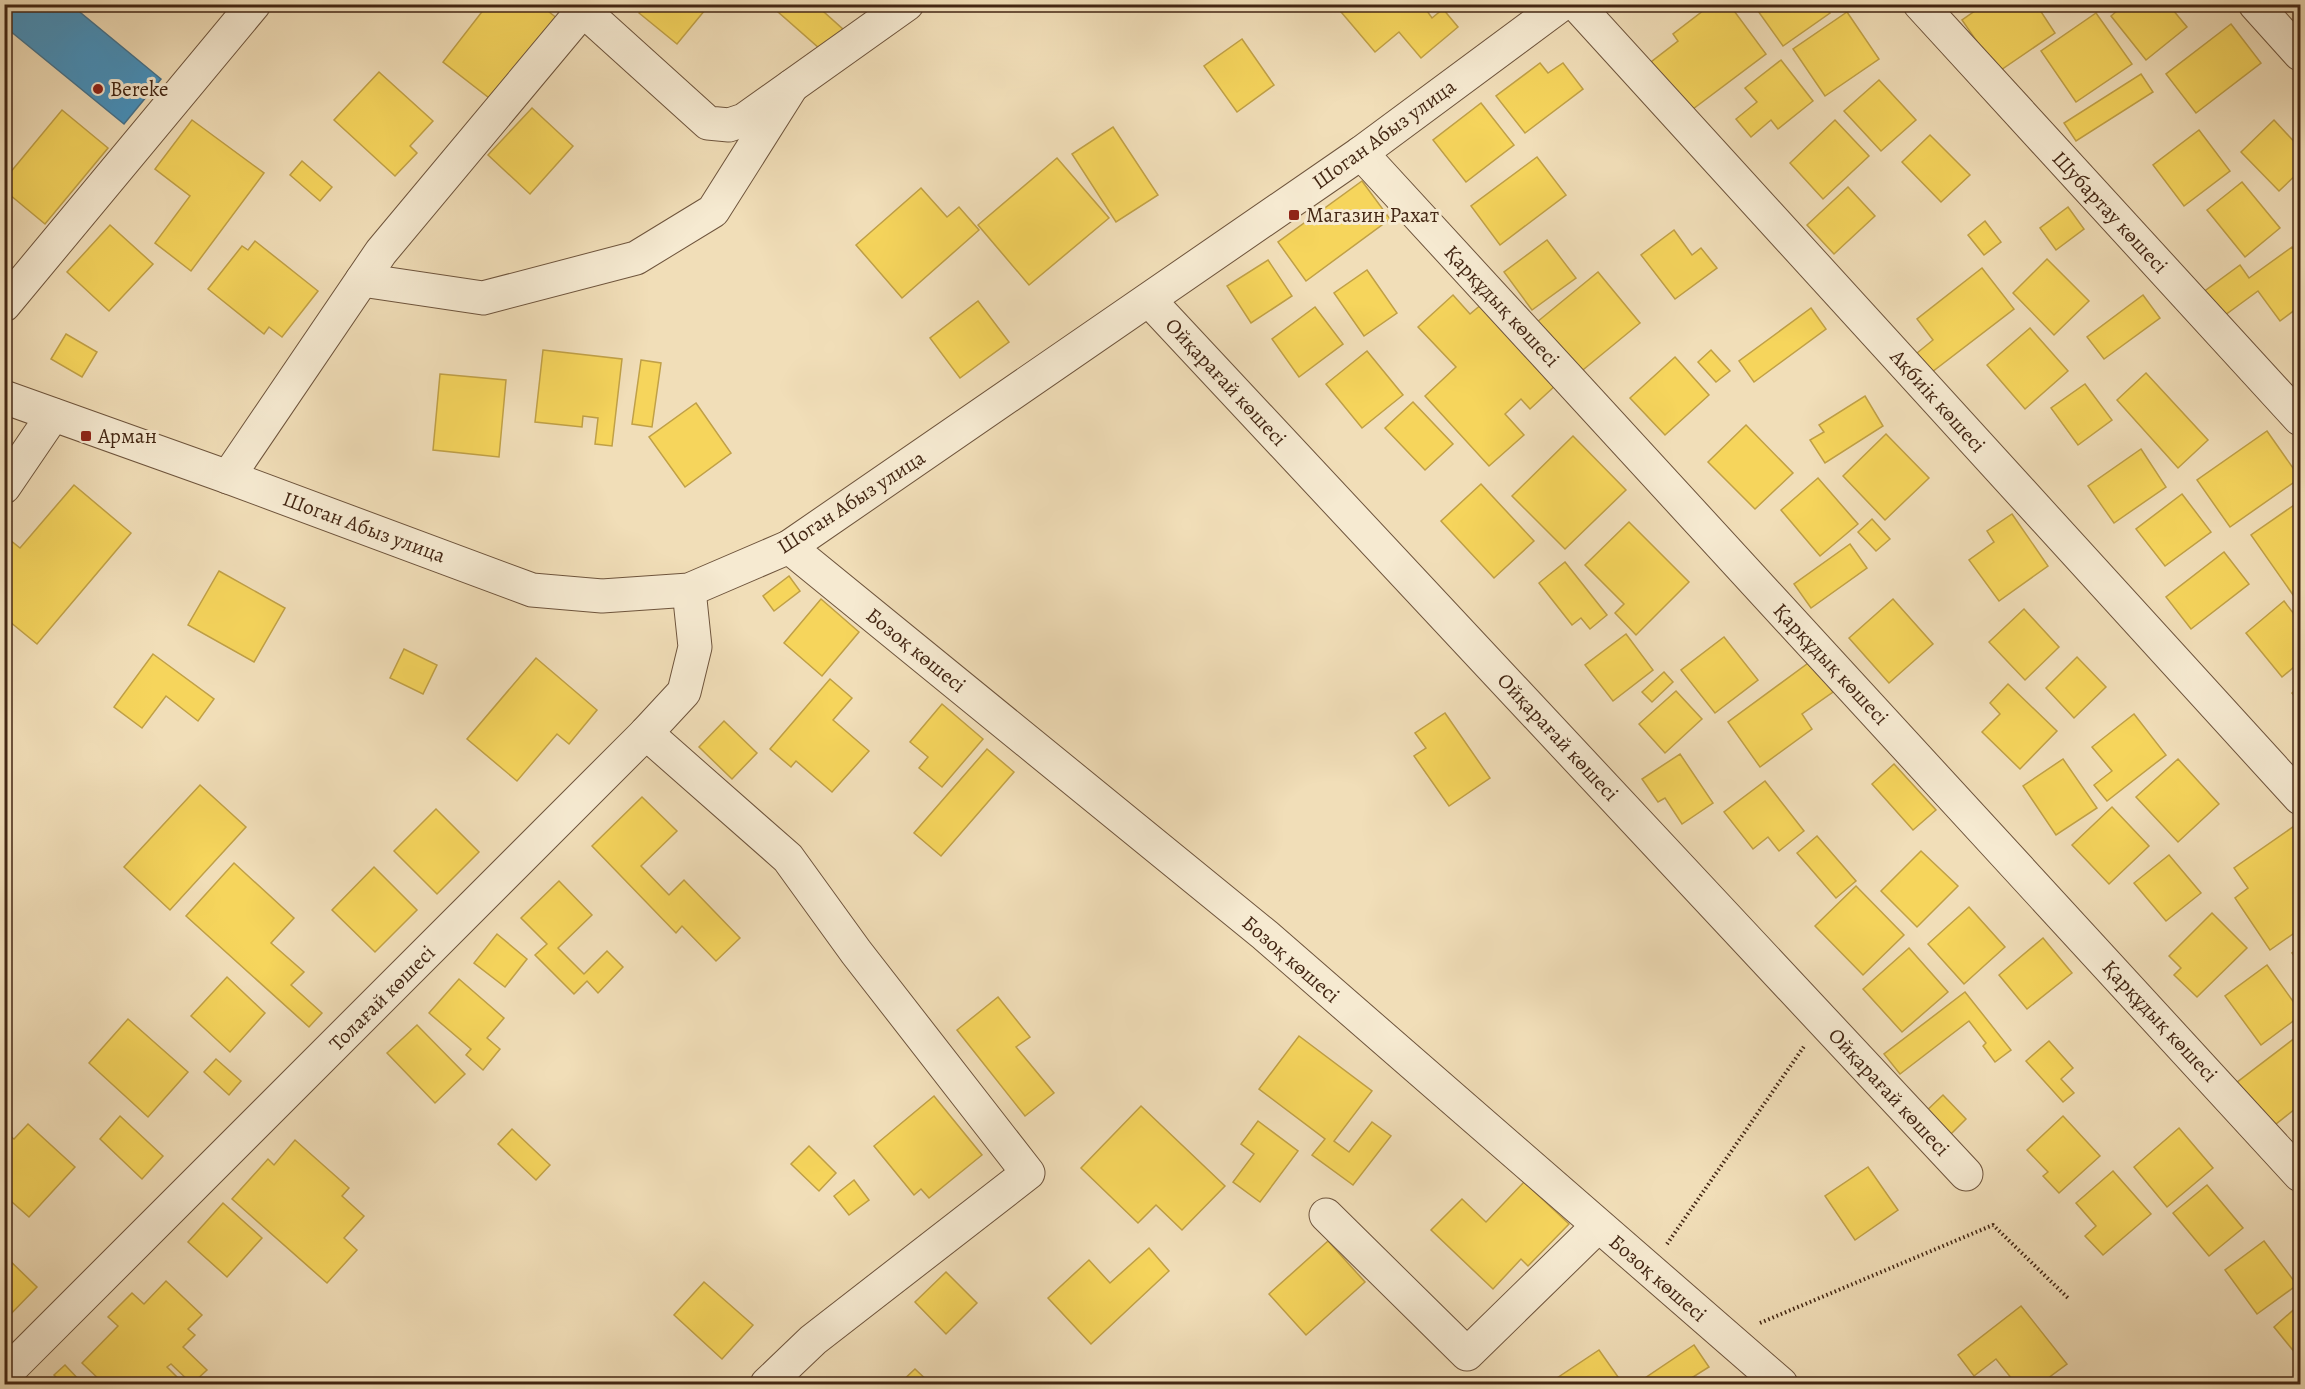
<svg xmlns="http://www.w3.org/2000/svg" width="2305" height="1389" font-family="Alegreya,serif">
<rect width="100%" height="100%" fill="#f1deb8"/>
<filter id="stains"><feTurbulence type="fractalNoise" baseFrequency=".00333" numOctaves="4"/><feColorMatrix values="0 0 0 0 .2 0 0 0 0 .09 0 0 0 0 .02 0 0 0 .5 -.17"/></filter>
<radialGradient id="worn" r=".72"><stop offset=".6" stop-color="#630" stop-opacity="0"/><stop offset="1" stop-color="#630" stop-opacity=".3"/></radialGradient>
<!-- homes -->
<g fill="#f6d55c" stroke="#c0a046" stroke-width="1.5">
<path d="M488,4H539L558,19L493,101L443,62Z"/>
<path d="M646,4H710L677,44L639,13Z"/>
<path d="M769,4H815L845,31L819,48Z"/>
<path d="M1338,4H1422L1432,18L1443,9L1458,27L1421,58L1399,32L1375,52L1336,6Z"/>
<path d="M1712,4H1729L1766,54L1689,112L1651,62L1678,41L1673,34Z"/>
<path d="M1753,4H1824L1830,13L1783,46Z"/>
<path d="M1985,4H2036L2055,33L1998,72L1962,20Z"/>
<path d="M2125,4H2168L2187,27L2146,60L2111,16Z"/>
<path d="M1847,12L1879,59L1825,96L1793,49Z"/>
<path d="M2096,13L2132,64L2076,102L2041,51Z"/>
<path d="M2231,24L2261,63L2196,113L2166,74Z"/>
<path d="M1242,39L1274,85L1237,112L1204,66Z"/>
<path d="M1781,60L1813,101L1778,129L1771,120L1751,137L1736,119L1757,102L1745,88Z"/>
<path d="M1540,63L1548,73L1563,63L1583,89L1525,133L1496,96Z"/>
<path d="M379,72L433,121L410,146L417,153L395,176L334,120Z"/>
<path d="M2141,74L2153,92L2076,141L2064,123Z"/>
<path d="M1879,80L1916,120L1881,151L1844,111Z"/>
<path d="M1481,103L1514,145L1466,182L1433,140Z"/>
<path d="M532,108L573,146L530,194L488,155Z"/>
<path d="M62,110L108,148L45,224L4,190V180Z"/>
<path d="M192,120L264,173L191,271L155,243L190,196L155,169Z"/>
<path d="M1835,120L1869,156L1823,199L1790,163Z"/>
<path d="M2274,120L2300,148V171L2279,191L2241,152Z"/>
<path d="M1113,127L1158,195L1116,222L1072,154Z"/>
<path d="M2199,130L2230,171L2184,206L2153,165Z"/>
<path d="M1930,135L1970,175L1941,202L1902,162Z"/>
<path d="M1537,157L1566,195L1500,245L1471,206Z"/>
<path d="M1057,158L1109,218L1029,285L978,225Z"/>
<path d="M302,161L332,187L320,201L290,175Z"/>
<path d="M1362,181L1390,219L1306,281L1278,242Z"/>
<path d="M2242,182L2280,228L2245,257L2207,210Z"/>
<path d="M1848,187L1875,216L1834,254L1807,225Z"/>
<path d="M921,188L947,217L959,207L979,230L902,298L856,245Z"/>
<path d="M2068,207L2084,229L2056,250L2040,228Z"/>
<path d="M1985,221L2001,242L1984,255L1968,235Z"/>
<path d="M110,225L153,264L109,311L67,272Z"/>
<path d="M1674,230L1692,255L1701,248L1717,268L1675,299L1641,255Z"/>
<path d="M1547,240L1576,278L1532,310L1504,272Z"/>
<path d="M255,241L318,291L282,337L269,327L264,334L208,289L242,246L248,250Z"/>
<path d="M2292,247L2300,259V306L2280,321L2258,291L2221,318L2202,293L2240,265L2249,278Z"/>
<path d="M2047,259L2089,301L2054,335L2013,293Z"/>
<path d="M1268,260L1292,296L1251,323L1227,286Z"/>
<path d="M1982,268L2014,309L1932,372L1917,353L1933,340L1917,319Z"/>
<path d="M1367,270L1397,313L1364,336L1334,293Z"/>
<path d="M1598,272L1640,323L1578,374L1537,322Z"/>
<path d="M1453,295L1470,314L1482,304L1556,385L1530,409L1521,399L1505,414L1524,435L1489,466L1425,396L1456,367L1418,327Z"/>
<path d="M2143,295L2160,318L2104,359L2087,337Z"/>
<path d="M978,301L1009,342L960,378L930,338Z"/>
<path d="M1315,307L1343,344L1299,377L1272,339Z"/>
<path d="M1811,308L1826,329L1754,382L1739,361Z"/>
<path d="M2030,328L2068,371L2025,409L1987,365Z"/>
<path d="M66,334L97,352L82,377L51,359Z"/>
<path d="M543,350L622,359L612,446L595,444L598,418L583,416L582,427L535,422Z"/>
<path d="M1711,350L1730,371L1716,382L1698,362Z"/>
<path d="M1367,351L1403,395L1362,428L1326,384Z"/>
<path d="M1675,357L1709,395L1665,435L1630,398Z"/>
<path d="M641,360L661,363L652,427L632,424Z"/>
<path d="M2146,373L2208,440L2178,468L2117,400Z"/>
<path d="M440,374L506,380L499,457L433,450Z"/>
<path d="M2085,384L2112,420L2078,445L2051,408Z"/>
<path d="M1865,396L1883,426L1825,463L1810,440L1824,432L1819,425Z"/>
<path d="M1413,402L1453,444L1425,470L1385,428Z"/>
<path d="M696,403L731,453L685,487L649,437Z"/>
<path d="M1746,425L1793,473L1755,509L1708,462Z"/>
<path d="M2267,431L2300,478L2230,527L2197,480Z"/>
<path d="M1886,434L1929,478L1885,520L1843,476Z"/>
<path d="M1573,436L1626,490L1565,549L1512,496Z"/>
<path d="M2141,449L2166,487L2114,523L2088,486Z"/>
<path d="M1818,478L1858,524L1820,556L1781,510Z"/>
<path d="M1481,484L1534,541L1494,578L1441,521Z"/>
<path d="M74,485L131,533L37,644L4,617V546L10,540L20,548Z"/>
<path d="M2182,494L2211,532L2165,566L2136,529Z"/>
<path d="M2297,503L2300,508V600L2298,602L2251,535Z"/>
<path d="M2012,514L2048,566L1999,601L1969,560L1994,542L1987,531Z"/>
<path d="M1872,519L1890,539L1876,551L1858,532Z"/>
<path d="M1629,522L1689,582L1636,635L1615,613L1624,604L1585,565Z"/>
<path d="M1850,544L1867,568L1811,608L1794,584Z"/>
<path d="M2224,552L2249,584L2191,629L2166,597Z"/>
<path d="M1565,562L1607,615L1590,629L1581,618L1572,625L1539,583Z"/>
<path d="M219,571L285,608L254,662L188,625Z"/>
<path d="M789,576L800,591L774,611L763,596Z"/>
<path d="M821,599L859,632L822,676L784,643Z"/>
<path d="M1893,599L1933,644L1889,683L1849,638Z"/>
<path d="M2284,601L2300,622V662L2282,677L2246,633Z"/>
<path d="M2024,609L2059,647L2025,680L1989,642Z"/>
<path d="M1626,634L1653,670L1613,701L1585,665Z"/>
<path d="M1724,637L1758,680L1715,713L1681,670Z"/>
<path d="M404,649L437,665L423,694L390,678Z"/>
<path d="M153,654L214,699L198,721L166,696L142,728L114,707Z"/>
<path d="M2077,657L2106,687L2074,718L2046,688Z"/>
<path d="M536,658L597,710L569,744L557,734L517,781L467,739Z"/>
<path d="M1811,661L1833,692L1802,714L1812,729L1760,767L1728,722Z"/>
<path d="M1664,672L1673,682L1652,702L1642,692Z"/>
<path d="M830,679L852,698L833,720L869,751L832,792L796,761L791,767L770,749Z"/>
<path d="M2008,684L2057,731L2020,769L1982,732L2000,714L1990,703Z"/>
<path d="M2300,686V702L2292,693Z"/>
<path d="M1676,691L1702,719L1665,753L1639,724Z"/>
<path d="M942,704L983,739L942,787L919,768L928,757L910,742Z"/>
<path d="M1445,713L1490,778L1449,806L1414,756L1426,748L1415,733Z"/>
<path d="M2134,714L2166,755L2107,801L2094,785L2112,771L2092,747Z"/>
<path d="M724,721L757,753L732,779L699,747Z"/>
<path d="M987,749L1014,772L941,856L914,833Z"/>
<path d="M1680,754L1713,803L1682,824L1665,798L1658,802L1642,779Z"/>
<path d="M2063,759L2097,808L2056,835L2023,786Z"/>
<path d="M2178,759L2219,804L2178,842L2136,797Z"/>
<path d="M1894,764L1936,810L1913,830L1872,784Z"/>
<path d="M1765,781L1804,831L1779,851L1768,837L1753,849L1724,812Z"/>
<path d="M200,785L246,827L170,910L124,867Z"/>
<path d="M642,797L677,831L641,866L669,895L684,880L740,938L716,961L682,926L676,933L592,846Z"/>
<path d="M2112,807L2149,846L2109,884L2072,845Z"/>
<path d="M436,809L479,852L437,894L394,851Z"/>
<path d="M2300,822V854L2297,856L2300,861V929L2270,950L2235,898L2248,888L2234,868Z"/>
<path d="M1817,836L1856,881L1836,898L1797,853Z"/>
<path d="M1921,851L1958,886L1917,927L1881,891Z"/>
<path d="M2169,855L2201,893L2166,921L2134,883Z"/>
<path d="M234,863L294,918L271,943L304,972L291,985L322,1013L309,1027L186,916Z"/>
<path d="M374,867L417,910L375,952L332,910Z"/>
<path d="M559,881L592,915L558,948L584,974L607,951L623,967L598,993L587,981L574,994L535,955L547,944L521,918Z"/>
<path d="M1856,886L1904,935L1863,975L1815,926Z"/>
<path d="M1969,907L2005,947L1964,984L1928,944Z"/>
<path d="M2212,913L2247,948L2197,997L2174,975L2181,968L2169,956Z"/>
<path d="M497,934L527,959L505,987L474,963Z"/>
<path d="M2043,938L2072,973L2027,1009L1999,975Z"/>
<path d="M2300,947V964L2292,953Z"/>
<path d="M1909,948L1948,992L1902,1032L1863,989Z"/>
<path d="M2267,965L2300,1011V1016L2261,1045L2225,996Z"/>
<path d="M227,977L265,1013L230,1052L191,1016Z"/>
<path d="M459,979L504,1018L487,1038L500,1049L483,1070L466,1055L471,1049L429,1013Z"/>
<path d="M1965,992L2011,1050L1995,1062L1983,1046L1986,1043L1969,1021L1900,1074L1884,1054Z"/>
<path d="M998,997L1030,1037L1016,1047L1054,1093L1025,1116L957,1030Z"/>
<path d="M128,1019L188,1072L148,1117L89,1063Z"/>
<path d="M417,1025L465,1074L435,1103L387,1053Z"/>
<path d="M2300,1034V1105L2271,1128L2236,1083Z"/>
<path d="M1299,1036L1372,1091L1334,1141L1349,1152L1372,1122L1391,1136L1353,1185L1312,1155L1325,1139L1259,1089Z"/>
<path d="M2049,1041L2073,1068L2061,1079L2074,1093L2063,1102L2026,1061Z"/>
<path d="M216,1059L241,1081L229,1095L204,1072Z"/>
<path d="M1943,1095L1966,1119L1945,1140L1922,1115Z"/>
<path d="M934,1096L982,1155L929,1198L921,1189L914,1195L874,1146Z"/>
<path d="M1141,1106L1225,1186L1182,1230L1156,1205L1138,1223L1081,1168Z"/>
<path d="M120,1116L163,1156L142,1179L100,1139Z"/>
<path d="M2063,1116L2100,1156L2059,1193L2043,1176L2048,1172L2027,1150Z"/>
<path d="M1258,1121L1298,1151L1260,1202L1233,1182L1254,1154L1241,1144Z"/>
<path d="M28,1124L75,1167L29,1217L4,1195V1131L14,1139Z"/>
<path d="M2179,1128L2213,1168L2167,1207L2134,1167Z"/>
<path d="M512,1129L550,1165L536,1180L498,1144Z"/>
<path d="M295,1140L349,1188L342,1196L364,1216L344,1238L357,1250L327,1283L232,1199L268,1159L274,1165Z"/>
<path d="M809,1146L836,1173L819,1191L791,1164Z"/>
<path d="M1868,1167L1898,1210L1855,1240L1825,1196Z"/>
<path d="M2113,1171L2151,1214L2103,1255L2085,1236L2096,1226L2076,1203Z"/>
<path d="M854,1180L869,1200L849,1215L834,1196Z"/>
<path d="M1524,1182L1569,1224L1528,1266L1521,1259L1493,1289L1431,1230L1462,1199L1486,1222Z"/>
<path d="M2207,1185L2243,1228L2209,1256L2173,1213Z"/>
<path d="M223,1203L262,1238L227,1277L188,1242Z"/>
<path d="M1328,1241L1365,1282L1306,1335L1269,1294Z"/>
<path d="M2264,1241L2297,1285L2257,1314L2225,1270Z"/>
<path d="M1149,1248L1169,1271L1091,1344L1048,1298L1089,1260L1110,1283Z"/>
<path d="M4,1255L37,1287L6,1319L4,1317Z"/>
<path d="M946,1272L977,1303L946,1334L915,1302Z"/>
<path d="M166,1281L202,1315L188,1329L195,1335L183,1347L207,1370L192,1384L171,1364L167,1367L184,1384H104L82,1363L118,1326L108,1317L132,1293L144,1304Z"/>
<path d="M704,1282L753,1325L722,1359L674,1315Z"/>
<path d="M2300,1304V1359L2274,1327Z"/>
<path d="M2021,1306L2067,1364L2040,1384H2016L1996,1359L1974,1376L1958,1355Z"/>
<path d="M1694,1345L1709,1367L1682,1384H1649L1645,1378Z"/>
<path d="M1599,1350L1623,1384H1548Z"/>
<path d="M65,1365L83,1384H56L60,1381L54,1375Z"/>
<path d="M915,1369L931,1384H899Z"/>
</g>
<!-- schools -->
<path fill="#4393c3" stroke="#43728e" stroke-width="1.5" d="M4,4H70L161,79L124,124L4,26Z"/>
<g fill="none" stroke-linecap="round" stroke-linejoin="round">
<defs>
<g id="minor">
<path d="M1576,4L2300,798"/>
<path d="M1920,4L2300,419"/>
<path d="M2255,4L2300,54"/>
<path d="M583,10L708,123L729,125L744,120L907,4"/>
<path d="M1361,153L2300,1175"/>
<path d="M362,280L483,298L636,258L713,211L792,86"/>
<path d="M1149,300L1966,1174"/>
<path d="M4,305L254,4"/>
<path d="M4,397L228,477L532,590L602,596L689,590L789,547L1361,153L1562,4"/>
<path d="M228,477L381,252L588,4"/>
<path d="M4,487L53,415"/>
<path d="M789,547L1265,935L1781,1384"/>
<path d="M646,733L788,858L856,952L1028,1173L813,1340L767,1384"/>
<path d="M1326,1215L1467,1354L1598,1226"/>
<path d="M4,1375L646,733L684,692L695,647L689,590"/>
</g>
</defs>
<!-- minor casing -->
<use href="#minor" stroke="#6e543c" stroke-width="35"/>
<!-- path -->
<g stroke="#432613" stroke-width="4" stroke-dasharray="1.5 3" stroke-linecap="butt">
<path d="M1667,1244L1805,1045"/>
<path d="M1760,1323L1993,1225L2069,1299"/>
</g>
<!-- minor -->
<use href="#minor" stroke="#f6ead1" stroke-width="33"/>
</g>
<!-- markers -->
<g fill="#8f2418" stroke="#f6ead1" stroke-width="2">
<circle cx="98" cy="89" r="6"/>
<rect x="1288" y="209" width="12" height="12" rx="3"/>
<rect x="80" y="430" width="12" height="12" rx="3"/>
</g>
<g text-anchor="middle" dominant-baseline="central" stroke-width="6" stroke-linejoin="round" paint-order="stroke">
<!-- poi labels -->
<g font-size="21" fill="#432613" stroke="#f6ead1" text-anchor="start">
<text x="110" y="89">Bereke</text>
<text x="1306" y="215">Магазин Рахат</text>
<text x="98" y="436">Арман</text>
</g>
<!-- street labels -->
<g font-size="21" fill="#432613" stroke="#f6ead1">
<text transform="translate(1384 134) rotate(-36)">Шоган Абыз улица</text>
<text transform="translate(2110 212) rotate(47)">Шубартау көшесі</text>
<text transform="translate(1502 306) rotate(47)">Қарқұдық көшесі</text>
<text transform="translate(1226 382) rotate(47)">Ойқарағай көшесі</text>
<text transform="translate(1938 401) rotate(48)">Ақбиік көшесі</text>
<text transform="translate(851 502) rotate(-33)">Шоган Абыз улица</text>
<text transform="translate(364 527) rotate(20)">Шоган Абыз улица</text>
<text transform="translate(916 650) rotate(39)">Бозоқ көшесі</text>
<text transform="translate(1831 664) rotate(47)">Қарқұдық көшесі</text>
<text transform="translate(1558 737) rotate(47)">Ойқарағай көшесі</text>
<text transform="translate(1291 959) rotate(41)">Бозоқ көшесі</text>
<text transform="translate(382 998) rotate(-45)">Толағай көшесі</text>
<text transform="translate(2160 1021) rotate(47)">Қарқұдық көшесі</text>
<text transform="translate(1889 1092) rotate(47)">Ойқарағай көшесі</text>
<text transform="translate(1658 1278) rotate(41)">Бозоқ көшесі</text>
</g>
</g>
<!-- margin -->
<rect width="2305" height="1389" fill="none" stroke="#f1deb8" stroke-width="24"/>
<rect x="6" y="6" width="2293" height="1377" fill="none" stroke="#432613" stroke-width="3"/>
<rect x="12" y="12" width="2281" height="1365" fill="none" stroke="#432613" stroke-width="1.5"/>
<rect width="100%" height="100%" filter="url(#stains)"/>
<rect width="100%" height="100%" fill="url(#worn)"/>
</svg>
